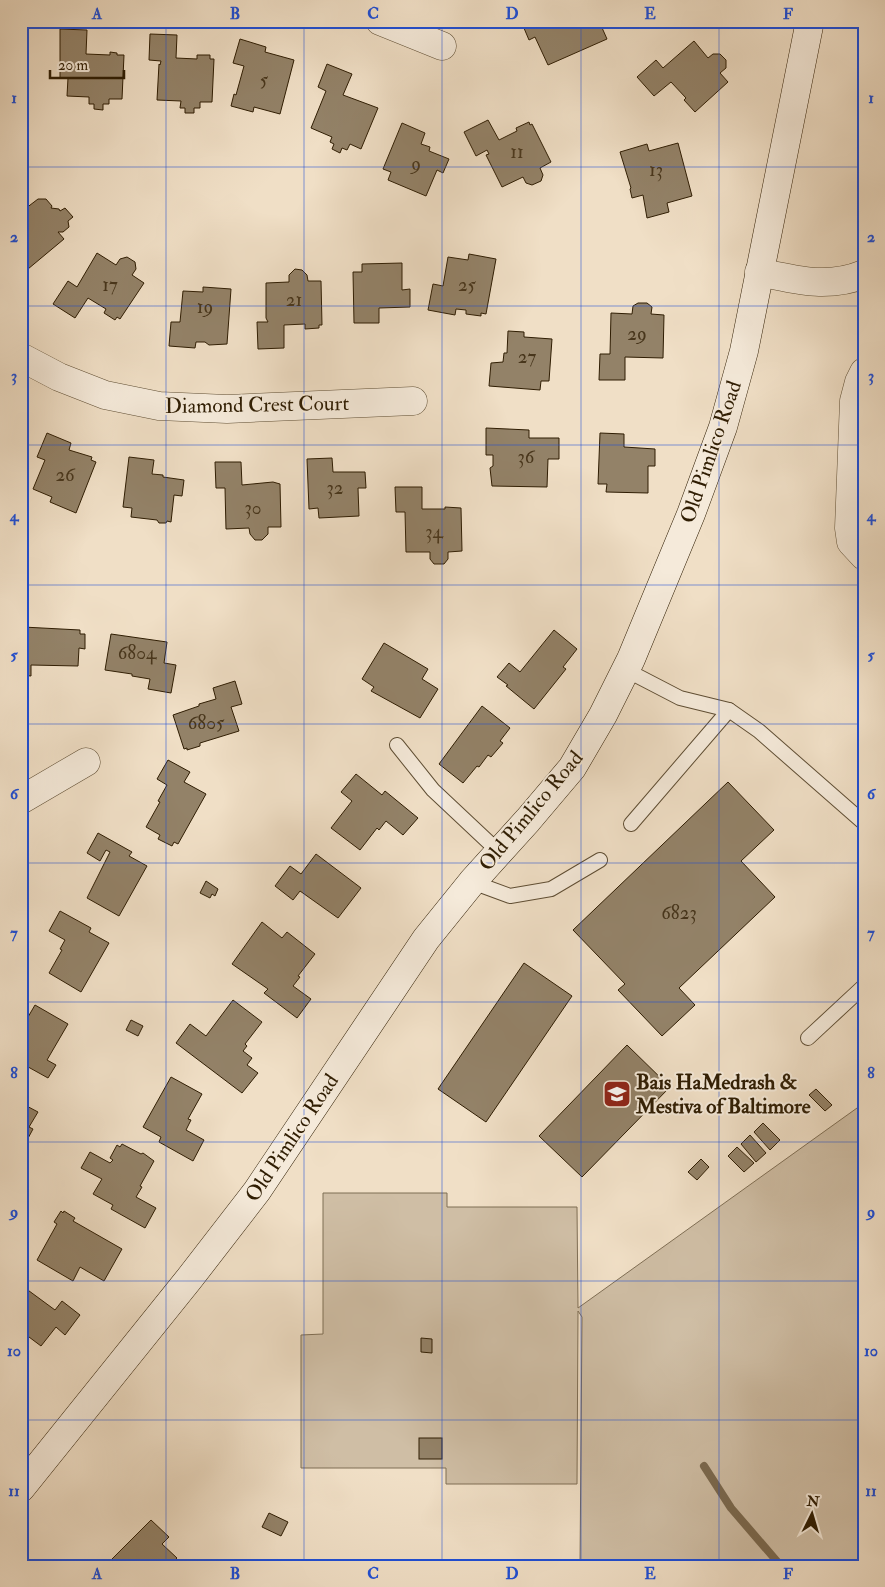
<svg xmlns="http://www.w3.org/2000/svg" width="885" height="1587" font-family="'IM FELL Double Pica',serif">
<rect width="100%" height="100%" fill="#f0dfc6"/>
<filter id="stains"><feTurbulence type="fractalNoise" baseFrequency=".004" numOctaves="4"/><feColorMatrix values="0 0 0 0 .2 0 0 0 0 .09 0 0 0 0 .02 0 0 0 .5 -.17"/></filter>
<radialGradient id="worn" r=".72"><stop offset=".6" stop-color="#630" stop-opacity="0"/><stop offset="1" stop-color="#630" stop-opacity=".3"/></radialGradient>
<!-- green -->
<path fill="#cfbea5" stroke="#7f6e54" d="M864,1103V1435L860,1437L864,1441V1566H580L582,1317L578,1311L577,1484H446V1468H301V1335L323,1334V1193H447V1207H577L578,1308Z"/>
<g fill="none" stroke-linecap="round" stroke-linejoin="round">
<!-- stream -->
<path stroke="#7b6a50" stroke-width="8" d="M704,1466L731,1508L781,1566"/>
</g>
<!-- building -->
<g fill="#938268" stroke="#2f1d03">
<path d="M521,21H599L607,39L548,65L535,37L529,40Z"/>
<path d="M60,29L87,30L86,54L110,55V52L117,53V55H124L122,99H109V104H103V110L94,109V104H89V97L67,96L68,78H60Z"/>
<path d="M150,34L177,35L176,58L197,59V55H210V59H214L212,102H200V108H194V113H185V108H180L181,101L157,100L159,64L160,65L161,61L149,60Z"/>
<path d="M240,39L266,47L265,52L294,60L280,114L254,107L253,112L231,106L234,94L236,95L244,66L233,63Z"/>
<path d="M694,41L708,58L713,54H720L726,60V68L720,73L728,82L695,112L684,100L686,98L671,82L654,96L637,77L656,60L663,68Z"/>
<path d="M327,64L352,74L343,95L378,108L361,149L350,144L347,150L342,148L340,153L332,149L334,144L330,142L332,137L311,128L326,91L318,87Z"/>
<path d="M488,120L499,140L517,131L516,128L529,122L530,125L532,124L551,162L540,168L543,175L541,181L532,185L526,183L523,177L502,187L486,155L489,154L487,150L476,156L464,132Z"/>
<path d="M402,123L425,133L421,144L430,147L429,151L449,159L443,173L437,170L426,196L388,180L391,172L383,169Z"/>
<path d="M678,143L692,196L667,203L669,212L647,218L643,195L632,198L630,189L631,188L620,152L647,144L649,151Z"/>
<path d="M38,199H46L52,206L51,208L59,209L60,211L65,208L73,217L68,221L69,227L63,232H58L64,239L22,274L21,212Z"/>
<path d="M97,253L116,265L120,259L127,257L135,262L136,269L132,275L144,283L120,319L117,317L115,320L104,313L106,309L88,298L75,318L53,304L68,281L77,287Z"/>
<path d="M469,254L496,259L486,314L481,313V316L466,314V310L456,309L455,315L428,310L433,284L443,286L448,257L468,260Z"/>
<path d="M402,263V290L410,289V307L379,308V323H354L353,272H362V264Z"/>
<path d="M295,269L302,270L307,275L308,281H321L322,325H319V328L305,329V324L284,325V348L258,349L257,322H268L266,318V283L289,282V275Z"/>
<path d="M203,287L231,289L227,344L209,345L205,342H196L195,348L169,346L171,322H180L183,291L203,292Z"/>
<path d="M638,303H647L652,307L651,314L664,315L663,358L625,357V380H599L600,354H610L611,313L632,314L633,306Z"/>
<path d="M508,331L524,332V337L552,339L549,381H541L540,390L489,386L491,363L503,362L504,353H507Z"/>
<path d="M486,428L529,430V438H559V459H548L547,487L492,486L490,468L493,466V455H486Z"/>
<path d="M47,433L71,443L69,450L92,457L91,460L96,462L76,513L50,502L52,497L33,489L45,460L37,457Z"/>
<path d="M600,433L624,434V447L655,449V466H648V493L606,492L607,484H598Z"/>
<path d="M129,457L154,460L152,474L163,475V477L184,480L182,496L174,495L171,522L167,521L166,523H159L157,520L131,517L132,508L123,507Z"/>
<path d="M332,458L333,472H365L366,488H358L359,516L319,518L318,508L309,509L307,459Z"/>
<path d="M215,462H241L242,485L273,482L280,484L281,527H268V534L262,540H255L250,534L249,528L226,529L225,488H216Z"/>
<path d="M395,487H422V509H445V507L461,508L462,551L448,552V559L444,564H434L430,559V552H406L405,512H396Z"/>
<path d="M23,627L80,630V634H85V649L79,648L78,666L31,665V676L21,675Z"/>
<path d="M554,630L577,649L563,667L566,669L534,709L506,686L508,685L497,677L509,663L520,672Z"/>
<path d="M111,634L167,642L164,663L176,665L171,693L148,689L150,679L132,676V674L105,670Z"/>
<path d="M384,643L428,669L422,679L438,689L420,718L371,691L374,687L362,679Z"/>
<path d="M235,681L242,704L231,707L239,731L200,743V746L187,750V748L184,749L173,715L199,706V704L216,699L213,688Z"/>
<path d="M482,706L510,728L500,741L503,743L491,757L488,755L479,767L477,766L463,783L439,764Z"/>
<path d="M168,760L190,772L184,782L206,794L178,844L174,842L172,846L158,839L160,835L146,827L160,802L158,801L167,785L157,779Z"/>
<path d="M356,774L382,795L385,791L418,818L403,835L386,821L379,830L377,828L360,850L331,828L352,801L341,792Z"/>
<path d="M728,782L774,830L741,861L775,897L679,988L695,1005L662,1036L618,990L625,984L573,930Z"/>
<path d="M98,833L132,852L129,856L147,866L119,916L87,898L110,852L106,850L100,861L87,853Z"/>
<path d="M316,854L361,888L338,918L300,891L293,900L275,886L290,866L301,874Z"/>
<path d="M206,881L218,889L215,896L212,894L210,898L200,893Z"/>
<path d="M60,911L91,928L89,932L109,943L81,992L49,973L62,950L60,949L65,940L49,931Z"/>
<path d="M262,922L282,938L287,932L315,954L298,976L300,977L293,986L311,999L297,1018L264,993L268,989L232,964Z"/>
<path d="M524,963L572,996L486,1122L438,1089Z"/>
<path d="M233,1000L262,1022L245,1044L247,1046L243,1051L252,1058L247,1065L258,1073L242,1093L176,1043L190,1024L206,1036Z"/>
<path d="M35,1005L68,1024L47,1060L56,1065L48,1078L21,1063V1029Z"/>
<path d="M131,1020L143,1026L138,1036L126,1030Z"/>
<path d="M627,1045L670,1087L582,1177L539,1136Z"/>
<path d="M171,1077L202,1094L188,1119L191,1120L186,1130L204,1140L193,1161L159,1142L161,1137L143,1127Z"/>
<path d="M816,1089L832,1105L825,1111L809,1095Z"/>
<path d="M21,1103L38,1112L29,1127L33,1129L26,1142L22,1140L21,1142Z"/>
<path d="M763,1123L780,1140L770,1150L754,1132Z"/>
<path d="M750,1135L766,1153L756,1162L741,1144Z"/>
<path d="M122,1144L141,1154L143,1153L154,1161L140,1186L142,1187L136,1197L156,1208L145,1228L111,1209L113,1205L93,1194L102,1179L81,1168L90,1152L110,1163L113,1160L110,1158L117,1145L120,1147Z"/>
<path d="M737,1147L754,1163L744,1172L728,1156Z"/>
<path d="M701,1159L709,1167L697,1180L688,1172Z"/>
<path d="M61,1211L63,1213L64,1211L75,1218L73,1221L122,1249L104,1281L80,1267L73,1281L37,1260L57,1224L54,1222Z"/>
<path d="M21,1285L55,1310L62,1301L80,1315L65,1335L56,1327L41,1346L21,1331Z"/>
<path d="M421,1338L432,1339V1353L421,1352Z"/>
<rect x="419" y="1438" width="23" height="21"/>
<path d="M269,1513L288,1522L281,1536L262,1527Z"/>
<path d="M151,1520L169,1537L162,1544L177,1558L169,1566H105Z"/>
</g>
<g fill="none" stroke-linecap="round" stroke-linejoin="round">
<defs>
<g id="lane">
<path d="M626,670L680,698L729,710L759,731L864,823"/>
<path d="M397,745L433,790L499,852"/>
<path d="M631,824L729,710"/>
<path d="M472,882L510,896L551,889L600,860"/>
<path d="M808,1038L864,986"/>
</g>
<g id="street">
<path d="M380,21L442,46"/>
<path d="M759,272C796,280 828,289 864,274"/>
<path d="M21,357L59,377L105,395L159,406L227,409L413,401"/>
<path d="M864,372L859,382L854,401L849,528L851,542L864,556"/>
<path d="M21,800L86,762"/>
</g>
<path id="secondary" d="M21,1488L189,1279L257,1191L426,939L472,882L528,820L572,768L603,715L631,659L691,514L723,427L744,351L810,21"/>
</defs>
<!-- lane casing -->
<use href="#lane" stroke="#5f4e34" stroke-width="16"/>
<!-- street casing -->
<use href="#street" stroke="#5f4e34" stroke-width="29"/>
<!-- secondary casing -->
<use href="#secondary" stroke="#2f1d03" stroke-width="29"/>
<!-- lane -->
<use href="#lane" stroke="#f5eada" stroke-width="14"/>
<!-- street -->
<use href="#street" stroke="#f5eada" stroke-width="28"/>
<!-- secondary -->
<use href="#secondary" stroke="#f5eada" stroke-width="28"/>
</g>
<!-- grid -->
<path fill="none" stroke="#1d4ed8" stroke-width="1" stroke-opacity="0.55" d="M166,21V1566M304,21V1566M442,21V1566M581,21V1566M719,21V1566M21,167H864M21,306H864M21,445H864M21,585H864M21,724H864M21,863H864M21,1002H864M21,1142H864M21,1281H864M21,1420H864"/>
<!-- icons -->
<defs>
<symbol id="school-square" viewBox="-11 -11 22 22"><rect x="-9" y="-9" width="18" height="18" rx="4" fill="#8f2418" stroke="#f5eada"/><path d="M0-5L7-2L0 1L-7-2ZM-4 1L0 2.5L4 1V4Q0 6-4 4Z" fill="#fff"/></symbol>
</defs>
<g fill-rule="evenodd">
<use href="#school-square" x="601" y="1078" width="32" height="32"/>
</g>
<g text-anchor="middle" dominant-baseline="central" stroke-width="4" stroke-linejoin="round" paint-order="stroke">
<!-- number labels -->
<g font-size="19" fill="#48361c">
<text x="264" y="80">5</text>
<text x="517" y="152">11</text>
<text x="416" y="164">9</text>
<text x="656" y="170">13</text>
<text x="110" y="285">17</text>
<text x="467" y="285">25</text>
<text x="294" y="300">21</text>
<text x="205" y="307">19</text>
<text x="637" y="334">29</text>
<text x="527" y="357">27</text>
<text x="526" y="457">36</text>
<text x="65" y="475">26</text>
<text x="335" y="488">32</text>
<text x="253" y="508">30</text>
<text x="434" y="532">34</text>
<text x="137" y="653">6804</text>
<text x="206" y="723">6805</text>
<text x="679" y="913">6823</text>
</g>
<!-- street labels -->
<g font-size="21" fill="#2f1d03" stroke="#f5eada">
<text transform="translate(257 405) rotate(-1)">Diamond Crest Court</text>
<text transform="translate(711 452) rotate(-71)">Old Pimlico Road</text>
<text transform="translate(531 811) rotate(-50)">Old Pimlico Road</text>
<text transform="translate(292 1138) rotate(-56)">Old Pimlico Road</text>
</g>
<!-- poi labels -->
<g font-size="21" font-weight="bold" fill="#2f1d03" stroke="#f5eada" text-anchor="start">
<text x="636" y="1082">Bais HaMedrash &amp;<tspan x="636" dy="24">Mestiva of Baltimore</tspan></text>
</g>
</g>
<!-- margin -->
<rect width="885" height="1587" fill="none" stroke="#f0dfc6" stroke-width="55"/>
<!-- north arrow -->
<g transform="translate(812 1514) rotate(5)" stroke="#f5eada" stroke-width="4" paint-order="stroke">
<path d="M0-4L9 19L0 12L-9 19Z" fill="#2f1d03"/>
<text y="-8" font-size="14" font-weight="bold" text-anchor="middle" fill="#2f1d03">N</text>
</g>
<!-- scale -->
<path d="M50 70v8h74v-8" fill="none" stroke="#2f1d03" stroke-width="2.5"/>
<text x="58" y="70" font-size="15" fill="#2f1d03" stroke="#f5eada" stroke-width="4" paint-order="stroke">20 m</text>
<rect x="28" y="28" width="830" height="1532" fill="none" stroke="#1d4ed8" stroke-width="2"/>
<g font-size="16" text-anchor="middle" font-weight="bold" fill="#1d4ed8">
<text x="97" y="19">A</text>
<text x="235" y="19">B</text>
<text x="373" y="19">C</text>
<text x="512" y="19">D</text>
<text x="650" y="19">E</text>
<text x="788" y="19">F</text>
<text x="14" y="103">1</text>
<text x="871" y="103">1</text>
<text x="14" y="242">2</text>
<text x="871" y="242">2</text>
<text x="14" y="381">3</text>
<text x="871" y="381">3</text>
<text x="14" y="521">4</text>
<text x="871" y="521">4</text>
<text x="14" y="660">5</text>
<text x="871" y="660">5</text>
<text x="14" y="799">6</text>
<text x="871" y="799">6</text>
<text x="14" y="938">7</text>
<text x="871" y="938">7</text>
<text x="14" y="1078">8</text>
<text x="871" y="1078">8</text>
<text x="14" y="1217">9</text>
<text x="871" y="1217">9</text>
<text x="14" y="1356">10</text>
<text x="871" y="1356">10</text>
<text x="14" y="1496">11</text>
<text x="871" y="1496">11</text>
<text x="97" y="1579">A</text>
<text x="235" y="1579">B</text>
<text x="373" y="1579">C</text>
<text x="512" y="1579">D</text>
<text x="650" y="1579">E</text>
<text x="788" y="1579">F</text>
</g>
<rect width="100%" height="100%" filter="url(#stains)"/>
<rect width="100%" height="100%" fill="url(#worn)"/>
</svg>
